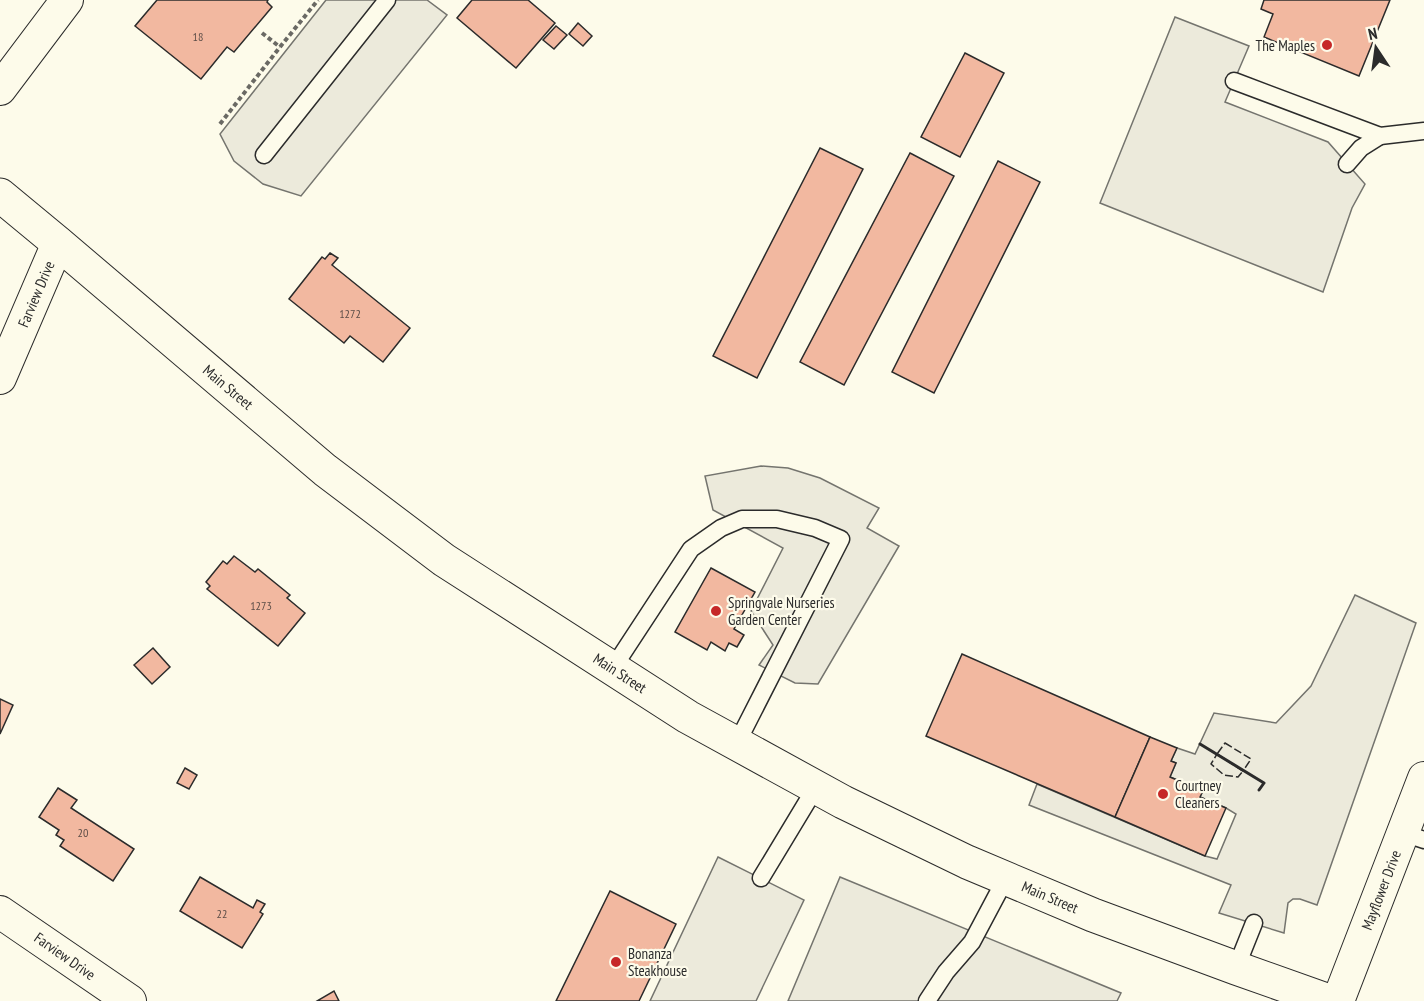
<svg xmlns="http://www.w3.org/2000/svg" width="1424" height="1001" font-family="'PT Sans Narrow',sans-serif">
<rect width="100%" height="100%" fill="#fdfbea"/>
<!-- parking -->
<g fill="#eceadb" stroke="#74746e" stroke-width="1.5">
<path d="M326,0H427L447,15L301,196L263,184L234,161L220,134Z"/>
<path d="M1175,17L1249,46L1225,102L1328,142L1365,184L1352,208L1323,292L1100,203Z"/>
<path d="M761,466L788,468L820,478L879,508L867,528L899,546L818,684L795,683L759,665L773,645L751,611L783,548L713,510L705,476Z"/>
<path d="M1355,595L1416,623L1317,905L1300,899H1293L1288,903L1284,933L1219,913L1231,885L1029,805L1037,784L1205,856L1217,859L1236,814L1226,808L1200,797L1203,790L1170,777L1176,763L1171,761L1177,748L1195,754L1214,713L1276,723L1311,686Z"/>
<path d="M718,857L804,900L756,1001H650Z"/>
<path d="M840,877L1121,993L1117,1001H788Z"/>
</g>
<!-- building -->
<g fill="#f2b8a0" stroke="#2b2b2b" stroke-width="1.5">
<path d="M157,0H268L267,2L272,7L234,52L227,47L201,79L135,26Z"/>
<path d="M472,0H528L555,23L516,68L457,18Z"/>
<path d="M1264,0H1390L1359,76L1264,37L1273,14L1261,9Z"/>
<path d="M578,23L592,36L583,46L569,34Z"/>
<path d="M556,26L567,35L554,49L543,40Z"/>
<path d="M965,53L1004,73L960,157L921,137Z"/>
<path d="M820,148L863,169L757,378L713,356Z"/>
<path d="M910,153L954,176L844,385L800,362Z"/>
<path d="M998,161L1040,182L934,393L892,372Z"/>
<path d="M330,253L338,258L332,265L410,328L383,362L350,336L344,343L289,299L322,257L325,259Z"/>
<path d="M234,556L255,572L258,569L290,595L287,598L305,613L278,646L207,589L210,586L206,582L223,561L227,564Z"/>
<path d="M711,568L755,592L734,629L744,635L737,647L729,643L725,651L711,642L707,650L675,632Z"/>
<path d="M153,648L170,667L152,684L134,665Z"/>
<path d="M962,654L1150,737L1115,817L926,736Z"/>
<path d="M0,699L13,705L0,734Z"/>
<path d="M1150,737L1177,748L1171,761L1176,763L1170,777L1203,791L1200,797L1226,808L1205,856L1115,817Z"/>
<path d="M185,768L197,775L189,789L177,783Z"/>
<path d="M58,788L77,800L71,808L134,849L113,881L60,846L64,840L56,835L59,830L39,817Z"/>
<path d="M200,877L253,908L257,900L265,904L260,912L263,914L242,948L180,911Z"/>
<path d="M610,891L676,924L639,1001H556Z"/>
<path d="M334,991L339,1001H317Z"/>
</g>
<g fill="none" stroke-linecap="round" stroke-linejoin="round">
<defs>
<g id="service">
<path d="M1234,81L1380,136L1424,131"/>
<path d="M264,155L387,0"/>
<path d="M1347,164L1361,148L1380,136"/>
<path d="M613,668L691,549L721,528L742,519H777L815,528L841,539L737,743"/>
<path d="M1403,833L1424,840"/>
<path d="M761,878L816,787"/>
<path d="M1236,968L1254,923"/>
<path d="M927,1001L946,972L972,942L1006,878"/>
</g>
<g id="minor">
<path d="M0,89L67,0"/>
<path d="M0,378L58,243"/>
<path d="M0,912L130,1001"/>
<path d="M1338,1001L1424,778"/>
</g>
<path id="trunk" d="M0,195L58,243L325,470L444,560L688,717L843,802L967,862L1093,915L1236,968L1329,1001"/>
</defs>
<!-- service casing -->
<use href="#service" stroke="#2b2b2b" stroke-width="19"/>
<!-- minor casing -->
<use href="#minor" stroke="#2b2b2b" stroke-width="34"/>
<!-- trunk casing -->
<use href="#trunk" stroke="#2b2b2b" stroke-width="35"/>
<!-- path -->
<g stroke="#6a6964" stroke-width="4" stroke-dasharray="4.5 3" stroke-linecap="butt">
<path d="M262,33L280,47"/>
<path d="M220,124L280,47L318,0"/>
</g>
<!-- service -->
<use href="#service" stroke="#fdfbea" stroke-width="16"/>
<!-- minor -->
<use href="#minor" stroke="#fdfbea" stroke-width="32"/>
<!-- trunk -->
<use href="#trunk" stroke="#fdfbea" stroke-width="33"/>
<!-- fence -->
<g stroke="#2b2b2b" stroke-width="1.5" stroke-dasharray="8 3" stroke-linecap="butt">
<path d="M1225,743L1251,759L1243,771L1217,754Z"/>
<path d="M1217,754L1243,771L1238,777L1224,775L1211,764Z"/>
</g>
<!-- wall -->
<path stroke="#2b2b2b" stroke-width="3" d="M1200,744L1264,783L1259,790"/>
</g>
<!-- markers -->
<g fill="#c62828" stroke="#fdfbea" stroke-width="2">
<circle cx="1327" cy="45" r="6"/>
<circle cx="716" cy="611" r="6"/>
<circle cx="1163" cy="794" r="6"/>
<circle cx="616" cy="962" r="6"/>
</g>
<g text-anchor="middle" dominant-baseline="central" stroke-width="4.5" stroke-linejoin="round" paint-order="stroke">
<!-- number labels -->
<g font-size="12" fill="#5d4e48">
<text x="198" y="36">18</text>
<text x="350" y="313">1272</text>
<text x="261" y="605">1273</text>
<text x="83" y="832">20</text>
<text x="222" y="913">22</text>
</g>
<!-- poi labels -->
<g font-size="15" fill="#2b2b2b" stroke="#fdfbea" text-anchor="start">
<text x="1315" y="45" text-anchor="end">The Maples</text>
<text x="728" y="602">Springvale Nurseries<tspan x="728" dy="17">Garden Center</tspan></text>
<text x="1175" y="785">Courtney<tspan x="1175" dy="17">Cleaners</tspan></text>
<text x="628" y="953">Bonanza<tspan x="628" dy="17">Steakhouse</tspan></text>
</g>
<!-- street labels -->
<g font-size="15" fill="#2b2b2b" stroke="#fdfbea">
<text transform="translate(36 294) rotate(-67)">Farview Drive</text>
<text transform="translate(228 387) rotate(40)">Main Street</text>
<text transform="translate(620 673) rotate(33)">Main Street</text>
<text transform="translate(1381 890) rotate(-69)">Mayflower Drive</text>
<text transform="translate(1050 897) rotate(23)">Main Street</text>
<text transform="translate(65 956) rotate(35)">Farview Drive</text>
</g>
</g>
<!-- north arrow -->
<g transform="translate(1376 48) rotate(347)" stroke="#fdfbea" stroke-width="4.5" paint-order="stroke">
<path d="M0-4.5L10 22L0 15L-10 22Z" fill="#2b2b2b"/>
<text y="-9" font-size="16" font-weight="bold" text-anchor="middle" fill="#2b2b2b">N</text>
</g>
</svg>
